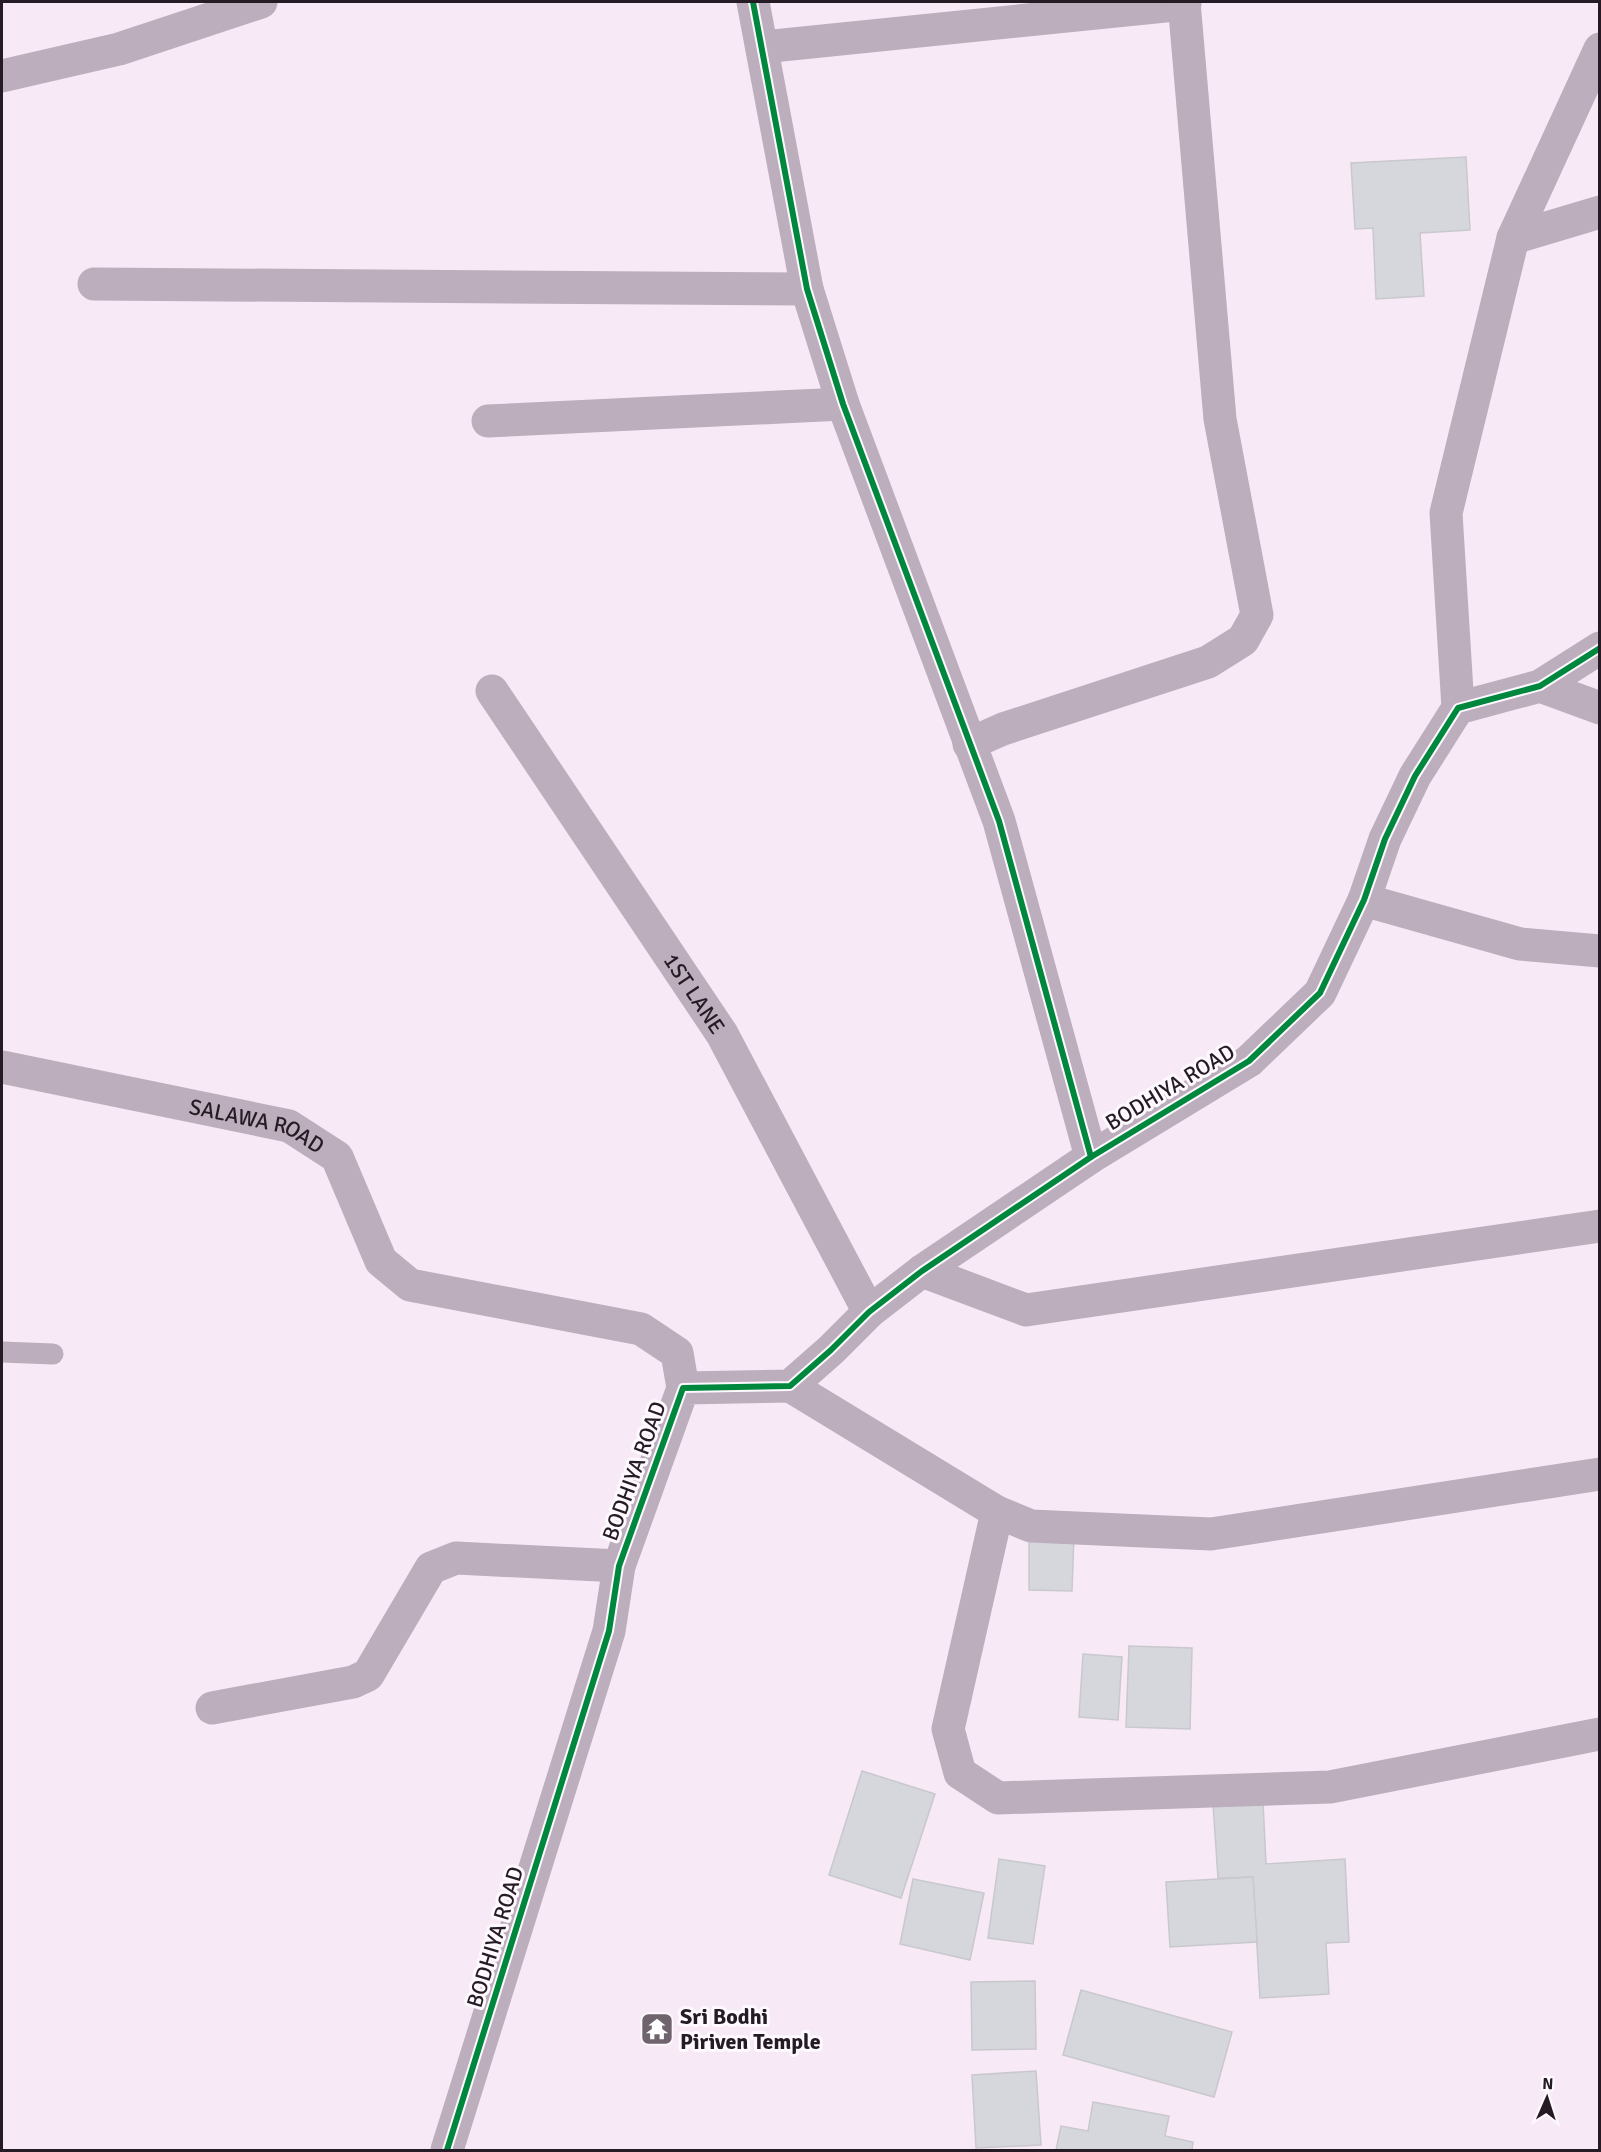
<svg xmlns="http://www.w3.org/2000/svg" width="1601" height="2152" font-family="Signika,sans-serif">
<rect width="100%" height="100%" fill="#f8e9f7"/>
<!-- building -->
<g fill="#d6d7dc" stroke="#c8c8cd" stroke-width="1.5">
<path d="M1466,157L1470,230L1420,233L1424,296L1376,299L1373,228L1355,229L1351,163Z"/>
<path d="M1029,1535H1074L1072,1591L1029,1590Z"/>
<path d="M1129,1646L1192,1648L1190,1729L1126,1727Z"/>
<path d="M1083,1654L1122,1657L1118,1720L1079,1717Z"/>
<path d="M862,1771L935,1794L901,1898L829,1875Z"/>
<path d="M1263,1802L1266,1864L1345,1859L1349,1942L1326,1943L1329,1994L1260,1998L1253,1877L1218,1878L1213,1804Z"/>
<path d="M999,1859L1045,1866L1033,1944L988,1938Z"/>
<path d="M1253,1877L1257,1942L1170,1947L1166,1882Z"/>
<path d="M913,1879L984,1893L970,1960L900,1944Z"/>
<path d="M1035,1981L1036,2049L972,2050L971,1982Z"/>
<path d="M1081,1990L1232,2032L1214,2097L1063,2055Z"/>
<path d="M1036,2071L1041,2145L976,2148L972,2075Z"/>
<path d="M1093,2102L1169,2116L1165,2136L1193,2142L1192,2150H1056L1061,2126L1088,2131Z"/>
</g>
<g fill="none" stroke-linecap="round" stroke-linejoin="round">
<!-- service -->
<path stroke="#bcaebc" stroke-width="21" d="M2,1352L53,1354"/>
<!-- minor -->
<g stroke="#bcaebc" stroke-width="33">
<path d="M753,2L807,289L843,404L999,821L1091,1157"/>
<path d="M762,47L1185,4"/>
<path d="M2,76L119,49L261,2"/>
<path d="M1513,238L1600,212"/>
<path d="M94,284L807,289"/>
<path d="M488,421L843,404"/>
<path d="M1540,686L1600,708"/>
<path id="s1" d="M492,691L722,1034L869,1312"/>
<path d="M1458,708L1446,513L1513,238L1600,49"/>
<path d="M969,744L1003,729L1208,662L1243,640L1257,615L1220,419L1184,2"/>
<path d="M1364,900L1520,944L1600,951"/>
<path id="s2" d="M2,1067L289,1126L337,1157L381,1261L410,1285L641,1329L677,1353L683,1388"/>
<path d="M922,1271L1026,1310L1600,1226"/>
<path d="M790,1386L997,1512L1031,1526L1211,1534L1600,1474"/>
<path d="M997,1512L948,1729L960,1773L998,1798L1330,1787L1600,1734"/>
<path d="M212,1708L353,1682L368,1675L431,1568L456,1558L619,1566"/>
<path d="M447,2150L609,1631L619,1566L683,1388L790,1386L831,1350L869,1312L922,1271L1091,1157L1249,1061L1320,993L1364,900L1385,839L1415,776L1458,708L1540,686L1600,648"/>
</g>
<defs>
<g id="cycleway">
<path d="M753,2L807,289L843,404L999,821L1091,1157"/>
<path d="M447,2150L609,1631L619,1566L683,1388L790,1386L831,1350L869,1312L922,1271L1091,1157L1249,1061L1320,993L1364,900L1385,839L1415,776L1458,708L1540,686L1600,648"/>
</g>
</defs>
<!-- cycleway casing -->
<use href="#cycleway" stroke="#fef9fe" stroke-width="10"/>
<!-- cycleway -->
<use href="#cycleway" stroke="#00873e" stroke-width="6"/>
</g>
<!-- icons -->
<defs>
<symbol id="temple-square" viewBox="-11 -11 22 22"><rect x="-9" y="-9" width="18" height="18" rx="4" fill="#6f636e" stroke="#fef9fe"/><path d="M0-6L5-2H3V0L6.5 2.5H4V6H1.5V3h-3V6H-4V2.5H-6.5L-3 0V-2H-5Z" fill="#fff"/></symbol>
</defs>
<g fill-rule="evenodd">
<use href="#temple-square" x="638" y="2010" width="38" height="38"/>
</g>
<g text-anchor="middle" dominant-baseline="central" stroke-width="6" stroke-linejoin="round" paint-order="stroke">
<!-- street labels -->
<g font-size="22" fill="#251b24" stroke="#fef9fe">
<text stroke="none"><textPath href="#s1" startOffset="364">1ST LANE</textPath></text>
<text transform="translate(1170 1087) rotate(-31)">BODHIYA ROAD</text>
<text stroke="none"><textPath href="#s2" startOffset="262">SALAWA ROAD</textPath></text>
<text transform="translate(634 1471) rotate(-70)">BODHIYA ROAD</text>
<text transform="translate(495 1937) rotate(-73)">BODHIYA ROAD</text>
</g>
<!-- poi labels -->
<g font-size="22" font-weight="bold" fill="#251b24" stroke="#fef9fe" text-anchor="start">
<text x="680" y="2016">Sri Bodhi<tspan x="680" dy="25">Piriven Temple</tspan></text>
</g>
</g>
<!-- border -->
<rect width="1601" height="2152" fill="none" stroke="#251b24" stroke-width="6"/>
<!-- north arrow -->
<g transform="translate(1547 2098) rotate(3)" stroke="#fef9fe" stroke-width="4.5" paint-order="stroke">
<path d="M0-4.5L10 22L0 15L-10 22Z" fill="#251b24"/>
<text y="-9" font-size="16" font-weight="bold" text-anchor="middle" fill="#251b24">N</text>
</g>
</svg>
